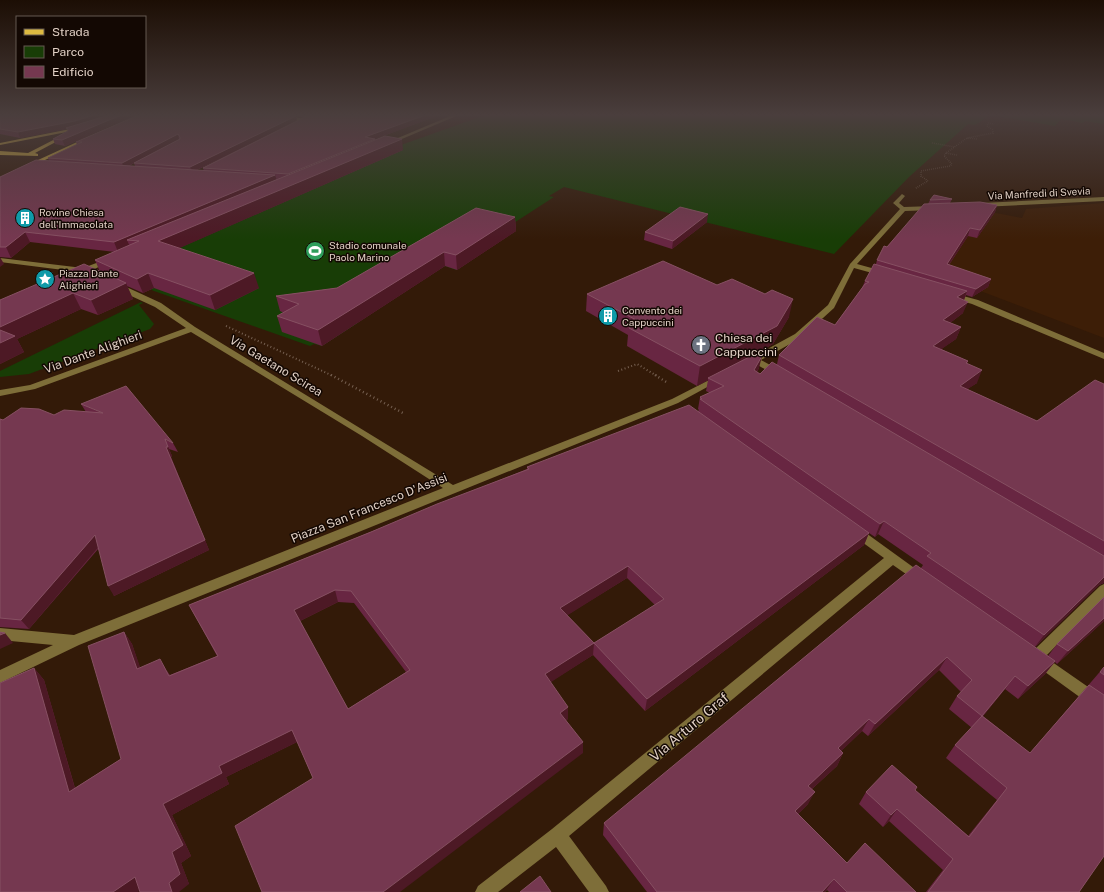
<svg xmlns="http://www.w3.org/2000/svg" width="1104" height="892" font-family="'Public Sans',sans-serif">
<rect width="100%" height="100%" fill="#331a08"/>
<!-- built -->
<path fill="#3d1e07" d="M1104,203V338L883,254L986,211L1022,218L1026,209Z"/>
<!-- green -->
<g fill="#183d06">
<path d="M488,114H1104V122L1103,124L1085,121L1083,123L1061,119L1055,126L991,115L975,125L968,124L909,177L834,254L564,187L549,196L554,197L506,228L515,231L456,270L445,266L354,321L358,323L322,346L314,344L310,346L154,291L105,269L401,145Z"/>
<path d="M141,302L143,303L139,305L154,324L150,329L29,374L0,377V371Z"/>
</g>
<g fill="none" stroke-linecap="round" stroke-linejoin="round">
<!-- path-far2 -->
<g stroke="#766051" stroke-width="1.5" stroke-dasharray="0.5 1.5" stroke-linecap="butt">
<path d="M988,123L994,124"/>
<path d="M967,138L993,133V130L987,126L988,123"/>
<path d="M932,143L955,147"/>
<path d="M957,155L946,153L967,138L977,139"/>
<path d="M916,188L928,181L921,176V171L950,166L952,164L944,156L946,153"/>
</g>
<!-- path-far1 -->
<g stroke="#766051" stroke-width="2" stroke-dasharray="1 2.5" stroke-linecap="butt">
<path d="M226,326L333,376"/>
<path d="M618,371L637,364L657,376"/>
</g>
<!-- path -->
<g stroke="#766051" stroke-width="2.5" stroke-dasharray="1 3" stroke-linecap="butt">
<path d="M331,375L403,413"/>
<path d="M655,375L668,383"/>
</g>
<!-- minor -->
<g fill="#7e6e39" fill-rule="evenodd">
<path d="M268,114H279L309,120L300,124L298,123L302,121Z"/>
<path d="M455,114H461L390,144L386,143Z"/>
<path d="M902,194L905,196L899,203L904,207L933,206L936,208L933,210L905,211L857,264L886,272V276H883L854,268L834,308L801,338L761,360L781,371L782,373L781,375H775L754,363L747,364L746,362L747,360L795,334L828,305L850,264L900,209L893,203Z"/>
<path d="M1104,197V201L981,207L978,205L981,203Z"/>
<path d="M0,258L83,268L107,259L112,260L87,273L0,262Z"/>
<path d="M116,285H122L161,303L195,327L453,485L672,399L715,377H721L722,379L678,403L79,645L0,683V670L53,645L0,640V628L74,635L443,488L362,436L191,332L35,389L0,396V390L30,385L186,328L155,307L116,289Z"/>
<path d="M949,293H952L978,300L1104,353V359L972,304L949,297Z"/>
<path d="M855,527L859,528L924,575L926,578L924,581L920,583L916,581L893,565L569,836L606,886L609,892H589L556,847L498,892H475L478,886L552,829L884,558L851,534L849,531L851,528Z"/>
<path d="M1104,584V597L1045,657L1104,698V713L1099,711L1034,664L1030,662L1028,658L1030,654L1100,586Z"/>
</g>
<!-- major -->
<g fill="#ddba41" fill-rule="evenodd">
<path d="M80,127L82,129L0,145V143Z"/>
<path d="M63,135L67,136L35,153L38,154V156L0,155V151L28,153Z"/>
<path d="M88,137L92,138L30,167L25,166Z"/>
</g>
</g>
<!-- wall -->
<g fill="#682642" fill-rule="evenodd">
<path d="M0,114H140L110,126L65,146L55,144L53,139L68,131L67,129L20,138L0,134Z"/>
<path d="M288,114H442L375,139L403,150L179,248L259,288L215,310L154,288L143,293L127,286L133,299L98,315L81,309L17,339L24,352L0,364V300L100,272L95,260L115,252L30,242L11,258L0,257V177L49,161L48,158L77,145L76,142L296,116L297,121L305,118ZM276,132L203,168L204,171L197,170ZM149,155L134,163L135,166H129Z"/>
<path d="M952,199L950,203L997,205L995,212L977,238L968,236L949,265L991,279L988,287L972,297L966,295L964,300L963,313L950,323L961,327L956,339L941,349L968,361L967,364L977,383L967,389L1037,421L1104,384V583L1099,585L1035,647L1048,656L1057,644L1104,621L1057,664L1055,662L1045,674L1018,699L1005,689L983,716L1030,753L1104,667V856L1079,892H926L943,870L889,821L883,827L859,804L866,792L915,790L968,836L997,800L946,758L955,745L972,728L949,709L957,696L961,692L939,670L868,736L862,731L841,751L843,753L837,766L812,789L808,804L798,814L847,863L916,892H829L827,890L825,892H647L603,835L604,823L921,568L923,565L878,534L875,537L869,533L864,545L645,711L593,655L550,682L568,719L566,720L583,753L313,778L297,742L226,777L229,784L172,815L191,856L181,863L189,884L140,891L0,892L34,668L44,680L75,788L121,759L124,632L132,644L140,668L167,671L170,675L217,656L189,605L527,469V467L698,411L699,410L698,409L700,397L710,393L706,391L708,380L697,386L627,346L628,335L586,311L587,294L789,317L773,344L757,353L759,368L757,372L760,374L777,364L779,355L835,325L862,288L865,281L876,264L877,260L887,247L928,204L930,200ZM627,578L655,605L594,643L567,615ZM338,602L354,603L406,672L348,709L300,621Z"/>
<path d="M515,217L516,231L457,270L445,266L322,346L282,332L277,316L284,313L280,311L276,296L337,288Z"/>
<path d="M707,222L672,249L644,240L645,232Z"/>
<path d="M81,404L173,443L178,452L169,449L172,456L171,457L209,550L114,596L99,548L29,629L0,627V419L3,420L54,415L86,412Z"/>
</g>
<!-- shaded-wall -->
<g fill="#4d1925">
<path d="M97,114H115L77,127L20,138L18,132Z"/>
<path d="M125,114H140L110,126L65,146L62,140L109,120Z"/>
<path d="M428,114H442L375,139L290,179L288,174L365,137Z"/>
<path d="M296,116L297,122L192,172L190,167Z"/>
<path d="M178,134L179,140L124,168L122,163Z"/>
<path d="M402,139L403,150L164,255L158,241Z"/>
<path d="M275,175L278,184L127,240L130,247L118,252L114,242Z"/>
<path d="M997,205L995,212L977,238L980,230Z"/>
<path d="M708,214L707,222L672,249L673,241Z"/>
<path d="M515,217L516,231L457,270L456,255Z"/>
<path d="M970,228L968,236L944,272L947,264Z"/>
<path d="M25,232L30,242L11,258L6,247Z"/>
<path d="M444,252L445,266L322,346L318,330Z"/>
<path d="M0,257L4,264L0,267Z"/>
<path d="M148,273L154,288L143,293L137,279Z"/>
<path d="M254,273L259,288L215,310L210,295Z"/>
<path d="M991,279L988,287L972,297L976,289Z"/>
<path d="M126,283L133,299L98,315L91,300Z"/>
<path d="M967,291L963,303L957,297Z"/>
<path d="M73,293L81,309L17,339L24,352L0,364V327Z"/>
<path d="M793,299L789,317L773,344L710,379L708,378V380L697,386L700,366Z"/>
<path d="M968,302L963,313L938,332L943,320Z"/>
<path d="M961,327L956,339L929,358L933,346Z"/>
<path d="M762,356L759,368L751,382L754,370Z"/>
<path d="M982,370L977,383L954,398L960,386Z"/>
<path d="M165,439L172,456L171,457L209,550L114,596L108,586L166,447Z"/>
<path d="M884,521L878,534L875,537L880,524Z"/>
<path d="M869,533L864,545L645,711L647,699Z"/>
<path d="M95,535L101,544L29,629L21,620Z"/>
<path d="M628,566L627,578L560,620V608Z"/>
<path d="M1104,577V583L1099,585L1034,648L1044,635Z"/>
<path d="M335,590L338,602L298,622L294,610Z"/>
<path d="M1104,618V621L1057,664L1068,651Z"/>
<path d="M124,632L132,644L145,681L137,669Z"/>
<path d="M5,633L13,643L0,649V635Z"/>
<path d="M594,643L593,655L545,686V674Z"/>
<path d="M947,657L939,670L868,736L875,724Z"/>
<path d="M160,659L167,671L177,688L169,676Z"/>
<path d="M1055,661L1045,674L1018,699L1028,686Z"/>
<path d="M34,668L44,680L79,803L69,792Z"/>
<path d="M1015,676L1005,689L973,729L982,716Z"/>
<path d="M568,707V719L560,724V713Z"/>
<path d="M869,719L862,731L831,761L838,748Z"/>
<path d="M292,730L297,742L226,777L229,784L172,815L191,856L181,863L189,884L179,892H172L169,883L172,852L163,804L219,766Z"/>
<path d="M583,742V753L400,892H383Z"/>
<path d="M843,753L837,766L802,798L808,786Z"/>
<path d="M815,792L808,804L789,823L795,811Z"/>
<path d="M897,809L889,821L883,827L891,815Z"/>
<path d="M135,877L145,887L138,892H113Z"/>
<path d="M834,879L825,892H822Z"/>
</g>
<!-- building -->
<g fill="#753850" stroke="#865062" fill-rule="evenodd">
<path d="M0,114H97L75,121L18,132L0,129Z"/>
<path d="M113,114H125L109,120L62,140L53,139L68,131V129L66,128Z"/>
<path d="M141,114H285L296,116L190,167L134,163L180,139V137L178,134L122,163L48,158L82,142H76Z"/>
<path d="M309,114H428L365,137L375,139L288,174L203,168L309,115Z"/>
<path d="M385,136L402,139L158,241L254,273L210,295L148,273L137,279L95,260L139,241L127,240Z"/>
<path d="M36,160L275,175L114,242L25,232L6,247H0V177Z"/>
<path d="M934,195L952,199L930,200Z"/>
<path d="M980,202L997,205L980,230L970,228L947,264L991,279L976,289L877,260L884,246L887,247L924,204Z"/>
<path d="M680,207L708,214L673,241L645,232Z"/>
<path d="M476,208L515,217L456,255L444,252L318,330L277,316L299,304L276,296L337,288Z"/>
<path d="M663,261L717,285L732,279L765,294L772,290L793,299L777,326L700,366L629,328L640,322L587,294Z"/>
<path d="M84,264L126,283L91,300L73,293L0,327V300Z"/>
<path d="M874,264L967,291L957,297L968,302L943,320L961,327L933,346L968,361L966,363L982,370L960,386L1037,421L1095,380L1104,384V541L779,355L817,317L835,325L865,284L869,282L865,281Z"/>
<path d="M0,330L15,336L0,343Z"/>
<path d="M757,353L762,356L754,370L760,374L772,362L1104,556V577L1044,635L927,556L931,553L884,521L880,524L700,399H702L700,397L724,386L708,378Z"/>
<path d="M126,386L173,443L165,439L168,447H166L205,540L108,586L95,535L21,620L0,618V419L3,420L21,408L39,409L54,415L64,410L103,413L81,404Z"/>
<path d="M689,405L869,533L647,699L594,643L545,674L568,707L560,713L583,742L383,892H262L235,826L313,778L292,730L219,766L222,773L163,804L183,845L172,852L180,874L169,883L172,892H140L135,877L113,892H0V683L34,668L69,792L121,759L88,646L124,632L137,669L160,659L169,676L218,656L189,605L371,532L437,504L529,469L527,467ZM628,566L664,599L594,643L560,608ZM335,590L351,591L410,670L348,709L294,610Z"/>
<path d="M916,565L1055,661L1028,686L1015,676L982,716L957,696L972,680L947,657L875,724L869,719L838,748L843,753L808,786L815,792L795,811L847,863L865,843L916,892H847L834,879L822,892H657L604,823Z"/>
<path d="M1104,597V618L1068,651L1057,644Z"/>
<path d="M0,632L5,633L0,635Z"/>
<path d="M1104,667V675L1100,672Z"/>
<path d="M1089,685L1104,695V856L1079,892H928L953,859L897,809L891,815L866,792L892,765L917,787L915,790L969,837L1007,788L955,745L982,716L1030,753Z"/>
<path d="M540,876L551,892H520Z"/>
</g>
<!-- sky -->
<linearGradient id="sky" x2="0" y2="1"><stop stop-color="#1c0e04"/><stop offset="0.48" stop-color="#4a3e3d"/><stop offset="1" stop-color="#4a3e3d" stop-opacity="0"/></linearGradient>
<rect width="1104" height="239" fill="url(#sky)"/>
<!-- icons -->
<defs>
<symbol id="building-disc" viewBox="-11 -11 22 22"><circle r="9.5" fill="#0f9aa8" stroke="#130803"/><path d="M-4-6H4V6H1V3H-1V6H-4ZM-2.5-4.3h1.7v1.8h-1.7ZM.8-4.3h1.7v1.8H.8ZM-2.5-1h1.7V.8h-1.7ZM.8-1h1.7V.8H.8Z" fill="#fff"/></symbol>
<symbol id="stadium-disc" viewBox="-11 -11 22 22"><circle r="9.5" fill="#2e9e5b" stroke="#130803"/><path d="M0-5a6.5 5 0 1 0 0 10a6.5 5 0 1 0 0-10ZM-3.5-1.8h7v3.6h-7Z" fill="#fff"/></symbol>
<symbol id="sight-disc" viewBox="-11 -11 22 22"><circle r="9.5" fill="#0f9aa8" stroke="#130803"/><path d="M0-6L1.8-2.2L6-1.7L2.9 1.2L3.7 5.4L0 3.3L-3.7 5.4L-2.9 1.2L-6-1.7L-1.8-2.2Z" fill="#fff"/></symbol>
<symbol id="church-disc" viewBox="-11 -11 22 22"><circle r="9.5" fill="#6b7280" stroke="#130803"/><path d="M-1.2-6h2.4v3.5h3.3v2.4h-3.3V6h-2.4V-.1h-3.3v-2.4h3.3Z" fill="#fff"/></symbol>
</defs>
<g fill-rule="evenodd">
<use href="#building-disc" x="14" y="207" width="22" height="22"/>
<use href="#stadium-disc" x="304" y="240" width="22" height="22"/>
<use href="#sight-disc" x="34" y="268" width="22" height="22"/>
<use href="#building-disc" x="597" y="305" width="22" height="22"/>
<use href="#church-disc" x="690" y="334" width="22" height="22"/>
</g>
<g text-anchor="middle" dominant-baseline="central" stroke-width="3" stroke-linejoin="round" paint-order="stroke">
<!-- far-street labels -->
<g font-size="10" fill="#e1d0c5" stroke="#130803">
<text transform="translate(1039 193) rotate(-3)">Via Manfredi di Svevia</text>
</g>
<!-- far-poi labels -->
<g font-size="10" fill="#e1d0c5" stroke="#130803" text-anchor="start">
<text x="39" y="212">Rovine Chiesa<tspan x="39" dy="12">dell'Immacolata</tspan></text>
<text x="329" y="245">Stadio comunale<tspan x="329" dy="12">Paolo Marino</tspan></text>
<text x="59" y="273">Piazza Dante<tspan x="59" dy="12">Alighieri</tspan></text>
<text x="622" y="310">Convento dei<tspan x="622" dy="12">Cappuccini</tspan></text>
</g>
<!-- poi labels -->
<g font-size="12" fill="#e1d0c5" stroke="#130803" text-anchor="start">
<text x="715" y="338">Chiesa dei<tspan x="715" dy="14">Cappuccini</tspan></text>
</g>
<!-- street labels -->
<g font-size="12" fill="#e1d0c5" stroke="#130803">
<text transform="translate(93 352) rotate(-20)">Via Dante Alighieri</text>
<text transform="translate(276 366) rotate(31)">Via Gaetano Scirea</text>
<text transform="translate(369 508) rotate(-22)">Piazza San Francesco D'Assisi</text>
</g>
<!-- near-street labels -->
<g font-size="14" fill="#e1d0c5" stroke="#130803">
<text transform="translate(689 727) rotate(-40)">Via Arturo Graf</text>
</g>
</g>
<!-- legend -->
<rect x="16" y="16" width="130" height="72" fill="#130803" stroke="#655851"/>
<rect x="24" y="29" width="20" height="6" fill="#ddba41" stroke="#655851"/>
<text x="52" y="36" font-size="12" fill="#e1d0c5">Strada</text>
<rect x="24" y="46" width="20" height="12" fill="#183d06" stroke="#655851"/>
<text x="52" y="56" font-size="12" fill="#e1d0c5">Parco</text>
<rect x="24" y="66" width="20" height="12" fill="#753850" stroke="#655851"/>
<text x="52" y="76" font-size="12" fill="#e1d0c5">Edificio</text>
</svg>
